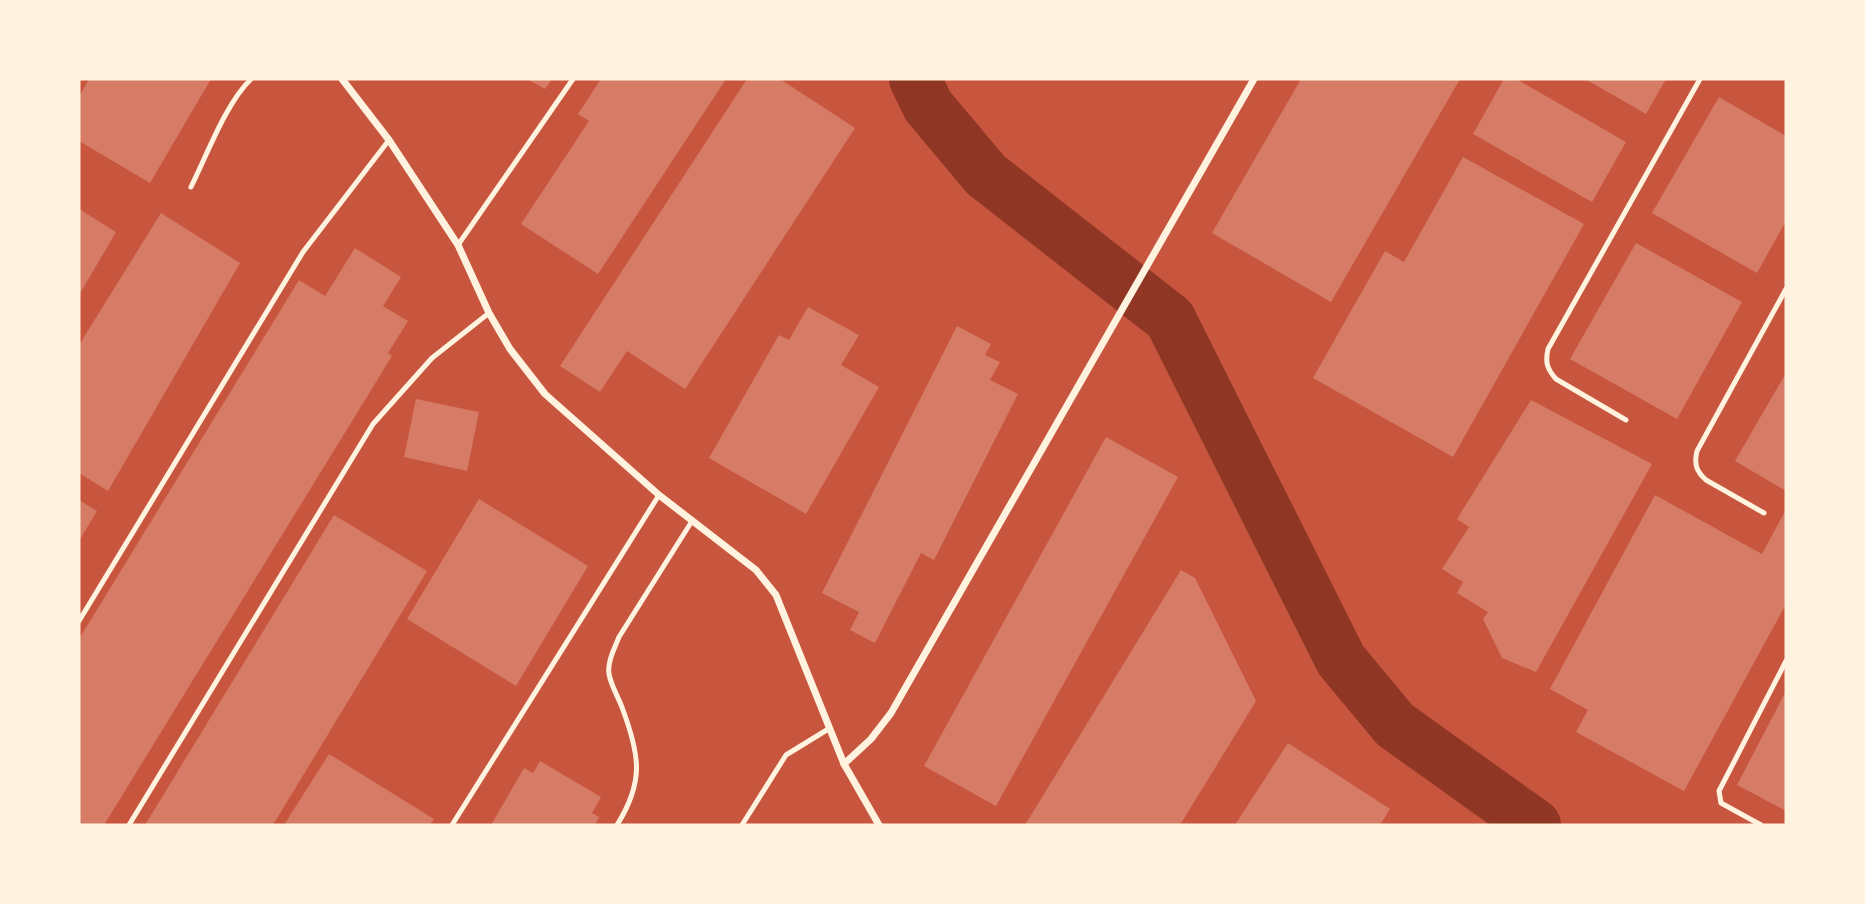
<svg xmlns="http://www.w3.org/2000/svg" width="1865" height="904" font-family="Rubik,sans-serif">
<rect width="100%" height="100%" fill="#c8553d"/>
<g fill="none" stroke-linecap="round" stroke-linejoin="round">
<!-- river -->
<path stroke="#8f3625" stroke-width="52" d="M915,79L928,106L986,175L1170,319L1341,660L1395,725L1535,825"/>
</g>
<!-- building -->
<g fill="#d67c66">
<path d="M89,79H211L150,183L79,141V97Z"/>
<path d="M527,79H552L545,89Z"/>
<path d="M601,79H726L598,274L521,224L589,121L578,114Z"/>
<path d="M747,79H780L855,128L685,389L627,351L600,392L560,366Z"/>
<path d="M1301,79H1460L1331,302L1212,233Z"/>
<path d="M1504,79H1516L1626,142L1592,202L1473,134Z"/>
<path d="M1585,79H1666L1646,114Z"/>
<path d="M1719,97L1786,136V221L1757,273L1652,213Z"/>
<path d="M1463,157L1584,224L1453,457L1313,378L1385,251L1404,262Z"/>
<path d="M79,209L116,232L79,295Z"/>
<path d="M161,213L240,263L108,491L79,473V345Z"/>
<path d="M1636,243L1742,302L1677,419L1570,359Z"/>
<path d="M355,248L401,277L383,306L408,321L388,353L392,356L104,825H79V639L299,280L325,296Z"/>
<path d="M808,307L859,335L841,365L879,387L806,514L709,458L779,335L789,340Z"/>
<path d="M957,326L991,344L985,355L1000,362L990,380L1018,394L934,560L921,553L875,643L850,630L859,612L822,593Z"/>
<path d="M1786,373V491L1735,461Z"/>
<path d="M416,399L479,412L467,471L404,457Z"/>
<path d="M1531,400L1652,464L1536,672L1502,658L1483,619L1488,612L1457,593L1463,582L1442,569L1469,527L1457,519Z"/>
<path d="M1106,437L1178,477L996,806L924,766Z"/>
<path d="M1655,495L1762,554L1784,513L1786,515V604L1684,791L1576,732L1588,710L1550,689Z"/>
<path d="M479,499L588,566L516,686L407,619Z"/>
<path d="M79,500L97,511L79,541Z"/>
<path d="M334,515L427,571L273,825H145Z"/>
<path d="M1181,570L1195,578L1256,701L1180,825H1025Z"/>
<path d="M1786,691V811L1737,785Z"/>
<path d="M1288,743L1390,809L1380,825H1235Z"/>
<path d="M329,754L434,819L430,825H284Z"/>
<path d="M540,761L601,797L592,813L599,817L595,825H491L524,768L533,773Z"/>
</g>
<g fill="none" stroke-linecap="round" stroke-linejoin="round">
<!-- service -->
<g stroke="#fff3e0" stroke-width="5">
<path d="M191,187C207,155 226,103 251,79"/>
<path d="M458,245L573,79"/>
<path d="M1626,420L1556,379C1547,369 1545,362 1548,349L1700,79"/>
<path d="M1764,513L1706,480C1696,471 1694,464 1697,451L1786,289"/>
<path d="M79,621L303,252L389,140"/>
<path d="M129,825L373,424L432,358L489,313"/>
<path d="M452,825L659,495"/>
<path d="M617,825C644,782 640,756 623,710C619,698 611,686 609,674C607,662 615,647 619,637L692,521"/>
<path d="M742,825L786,755L830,728"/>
<path d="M1761,825L1721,803L1719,791L1786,661"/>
</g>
<!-- minor -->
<g stroke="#fff3e0" stroke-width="7">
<path d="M342,79L389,140L458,245L489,313L510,349L545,394L659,495L756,570L776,595L844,764L879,825"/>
<path d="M844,764L871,739L891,713L1254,79"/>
</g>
</g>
<!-- border -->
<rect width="1865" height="904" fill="none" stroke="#fff3e0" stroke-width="161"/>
</svg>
